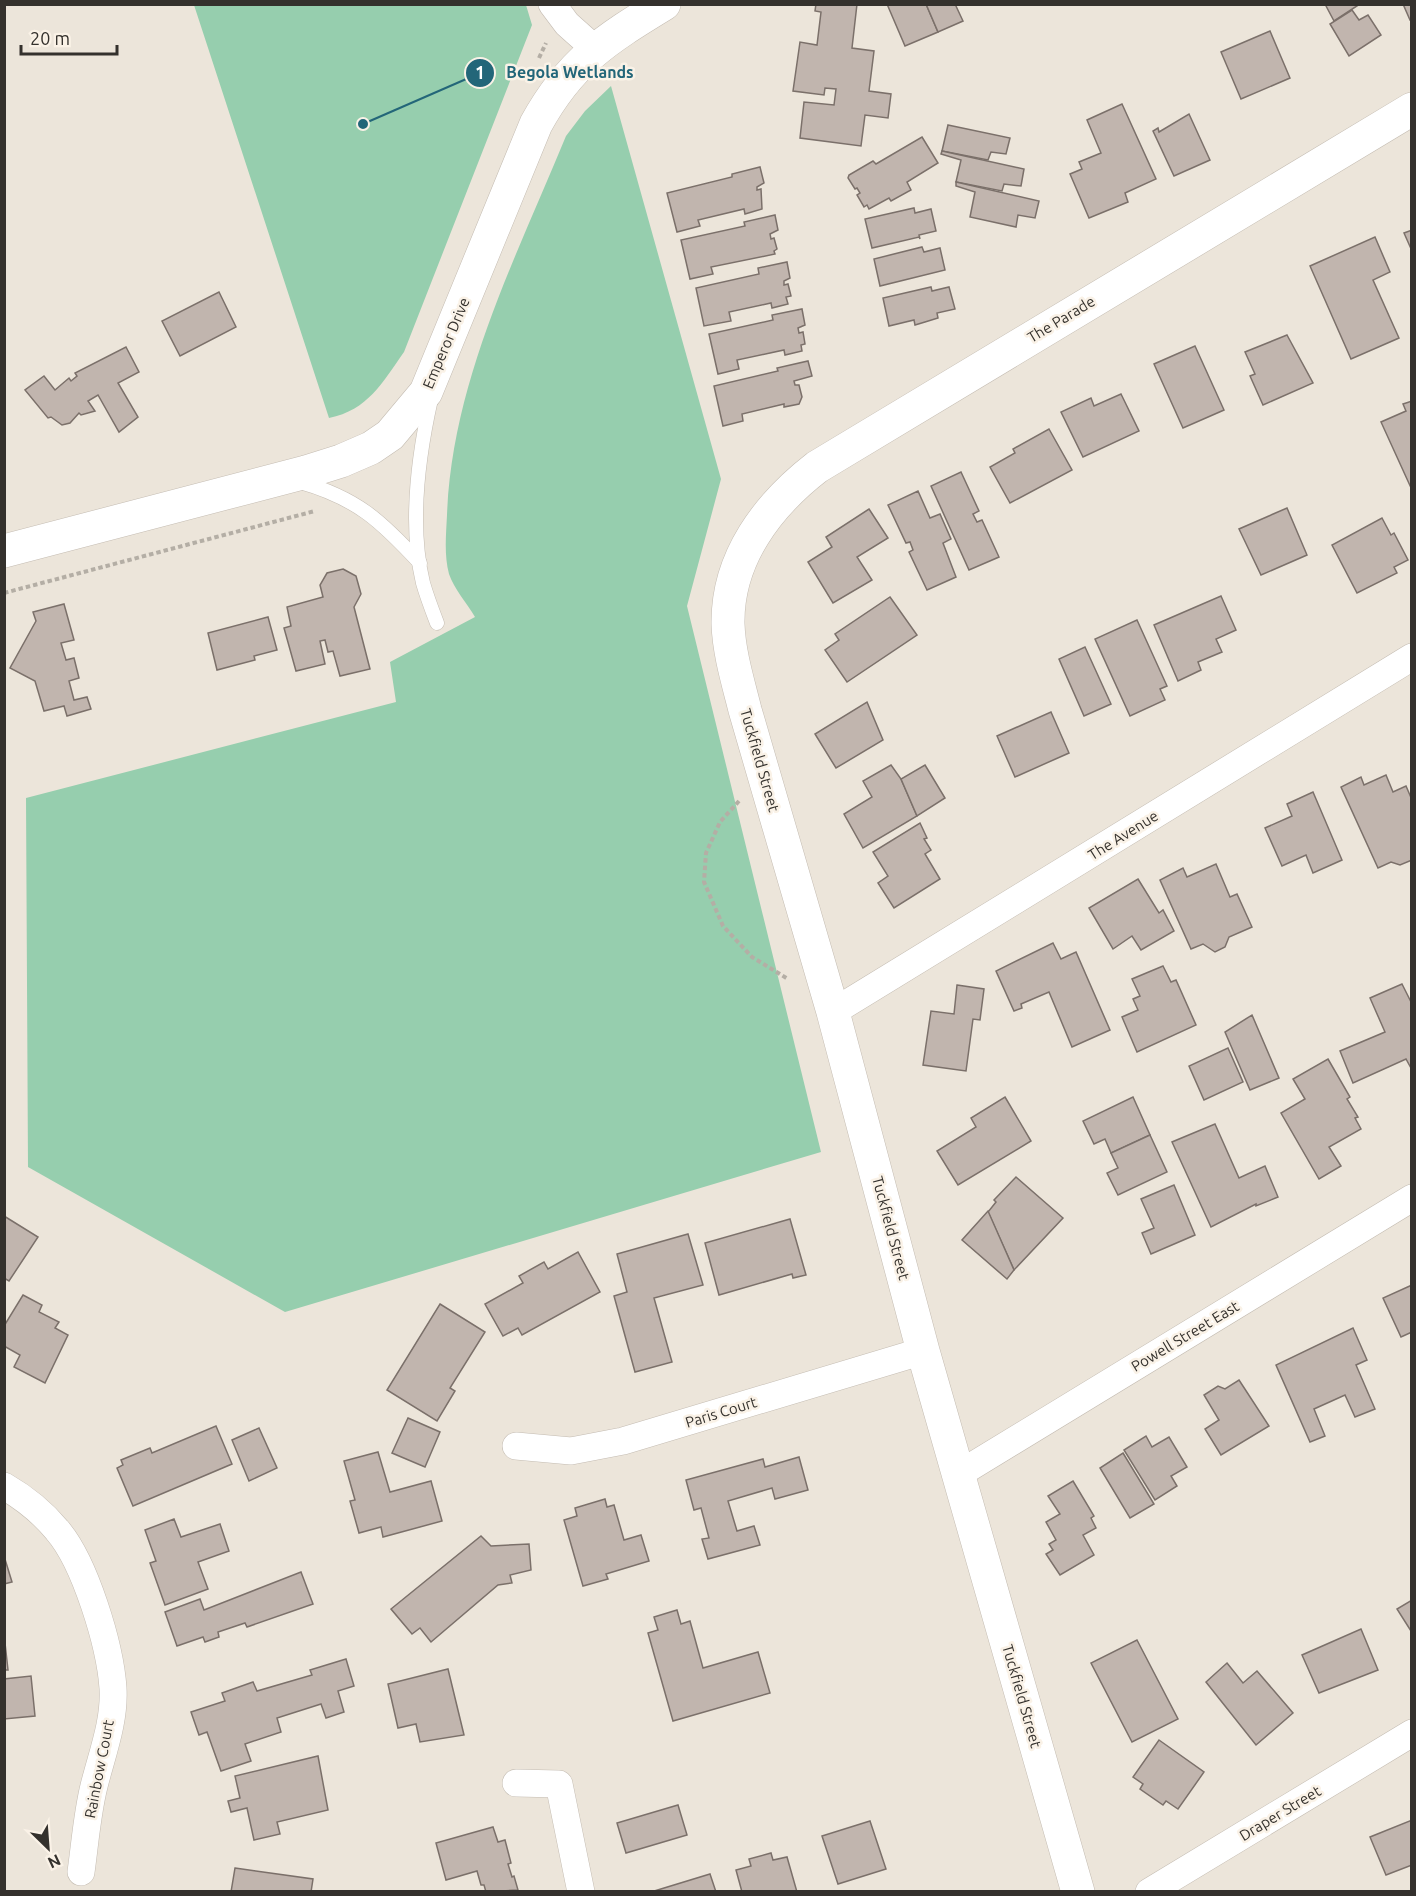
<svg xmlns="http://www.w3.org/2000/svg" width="1416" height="1896" font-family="Ubuntu,sans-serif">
<rect width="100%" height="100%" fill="#ece5da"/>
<!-- green -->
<g fill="#96ceae">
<path d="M194,5H526L532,25L404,352C382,383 368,410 329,418Z"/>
<path d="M611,86L721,479L687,606L821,1152L285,1312L28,1167L26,798L396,702L390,662L475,617C467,603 454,589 449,574C444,555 446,535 447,515C452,381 516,258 566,136L585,111Z"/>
</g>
<!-- building -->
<g fill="#c1b5ae" stroke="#7b706a" stroke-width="1.5">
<path d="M816,4H857L852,48L874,51L869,91L891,94L888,118L865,115L861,146L800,138L804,102L834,105L836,89L825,88L824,95L793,91L800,42L817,45L821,12L815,11Z"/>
<path d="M887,4H926L938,32L905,46Z"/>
<path d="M926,4H955L963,21L938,32Z"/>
<path d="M1325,4H1360L1334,21Z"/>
<path d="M1403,4H1412V19L1410,20Z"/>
<path d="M1352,10L1359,20L1368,15L1381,35L1349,56L1330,24Z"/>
<path d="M1270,31L1290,78L1241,99L1221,52Z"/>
<path d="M1122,104L1156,179L1125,193L1128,202L1089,218L1070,174L1082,169L1079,162L1101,153L1087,120Z"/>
<path d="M1189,114L1210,160L1174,176L1153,131L1158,128L1159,132Z"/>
<path d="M948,125L1010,138L1006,154L991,152L988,160L942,151Z"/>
<path d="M922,137L938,163L907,182L911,190L891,201L889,198L869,209L867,205L864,207L857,195L860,193L857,188L855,189L848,178L849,175L873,161L876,164Z"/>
<path d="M942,151L1024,169L1021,186L1004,184L1002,191L956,182L961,160L941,154Z"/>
<path d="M760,167L764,183L757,187V190L761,189L762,209L745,214L744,209L698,220L700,226L677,232L667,193L732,177V174Z"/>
<path d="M956,182L1039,201L1035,218L1018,215L1016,227L970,217L975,192L956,186Z"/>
<path d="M914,208L915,213L931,209L936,231L919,235L920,239L919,237L872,248L865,219Z"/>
<path d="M775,215L778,230L770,234L771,239L774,238L777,249L774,251L775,254L711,267L713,274L690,279L681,240L745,226L744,222Z"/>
<path d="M1412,230V251L1404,233Z"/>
<path d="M1375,237L1390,272L1373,280L1399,338L1351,359L1310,266Z"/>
<path d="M922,247L924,252L940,248L945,270L880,286L874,259Z"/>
<path d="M787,262L790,278L784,281V285L788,284L791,296L786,297L788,304L772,308L771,303L729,312L731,321L704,326L696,288L759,274L758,268Z"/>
<path d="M931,287L932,291L949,287L955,309L937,313L938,318L925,322L915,325L914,320L889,326L883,298Z"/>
<path d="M219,292L236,327L180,356L162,321Z"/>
<path d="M802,309L805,325L798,328L799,333L803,332L805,344L801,345L802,351L785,355L784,350L737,360L739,369L718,374L709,334L773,320L772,315Z"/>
<path d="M1287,335L1313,383L1263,405L1250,376L1255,374L1245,352Z"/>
<path d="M1195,346L1224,410L1183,428L1154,364Z"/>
<path d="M126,347L139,372L118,383L138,417L119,432L98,395L88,401L95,411L81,415L79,413L70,423L62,425L51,417L48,418L25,390L44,376L55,390L69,378L71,381L77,376L75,373Z"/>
<path d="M808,361L812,376L794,381L795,385H799L802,397L799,404L784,407V404L742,414L743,421L723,426L714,386L778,371L777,368Z"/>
<path d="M1121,394L1139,431L1083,457L1061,412L1091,398L1094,406Z"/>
<path d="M1412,401V490L1381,422L1406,411L1403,404Z"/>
<path d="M1049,429L1072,470L1010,503L990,467L1015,453L1013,449Z"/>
<path d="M961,472L979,511L973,514L977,522L982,520L999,557L969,570L931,486Z"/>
<path d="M918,491L930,518L940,514L951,539L943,543L956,577L927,590L909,552L913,550L910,542L906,543L888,505Z"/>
<path d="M1287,508L1307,555L1261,575L1239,529Z"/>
<path d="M869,509L888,538L857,557L872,580L833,603L808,562L832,547L826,537Z"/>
<path d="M1382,518L1391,535L1394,533L1408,560L1394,567L1397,573L1357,593L1332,545Z"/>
<path d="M343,569L356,576L361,594L354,607L370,669L340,676L333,651L328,652L325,640L320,641L325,664L296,671L284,628L291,626L287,607L323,597L320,585L327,573Z"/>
<path d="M1221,596L1236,630L1216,639L1222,652L1198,662L1201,670L1178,681L1154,625Z"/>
<path d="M890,597L917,635L847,682L825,650L839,640L835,634Z"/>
<path d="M64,604L74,640L61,643L66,660L74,658L79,678L69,681L74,700L87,697L91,709L67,716L64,706L44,711L35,681L10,668L36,621L33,612Z"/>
<path d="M268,617L277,650L254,656L255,660L217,670L208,633Z"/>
<path d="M1137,620L1167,686L1160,689L1165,700L1130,716L1095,639Z"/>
<path d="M1085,647L1111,704L1084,716L1059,659Z"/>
<path d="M867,702L883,740L836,768L815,734Z"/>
<path d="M1051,712L1069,753L1015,777L997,736Z"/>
<path d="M891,765L901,779L917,816L863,848L844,814L872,797L863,781Z"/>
<path d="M925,765L945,798L917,816L901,779Z"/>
<path d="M1386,775L1393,792L1406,786L1412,800V860L1400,865L1391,862L1378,868L1341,787L1361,777L1364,785Z"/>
<path d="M1313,792L1342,860L1313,873L1306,855L1282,866L1265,828L1292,816L1287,804Z"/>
<path d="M920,823L927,838L924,839L931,850L925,854L940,879L894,908L878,883L888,876L873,852Z"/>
<path d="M1216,864L1230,897L1237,894L1252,927L1229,937L1225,947L1215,952L1203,944L1191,949L1160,880L1183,868L1187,877Z"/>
<path d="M1138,879L1159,913L1163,910L1174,931L1141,950L1132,936L1113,949L1089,908Z"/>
<path d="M1053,943L1061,959L1076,952L1110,1030L1072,1047L1049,992L1021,1004L1022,1008L1014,1011L996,971Z"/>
<path d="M1163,966L1171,982L1176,980L1196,1025L1137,1052L1122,1017L1138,1010L1133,999L1140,996L1132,979Z"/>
<path d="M1402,984L1412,1004V1070L1406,1059L1353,1083L1340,1051L1385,1032L1370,998Z"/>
<path d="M957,985L984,989L980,1020L973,1019L966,1071L923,1065L931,1011L954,1014Z"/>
<path d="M1252,1015L1279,1078L1250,1090L1225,1032Z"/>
<path d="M1228,1048L1243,1082L1204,1100L1189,1066Z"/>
<path d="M1328,1059L1350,1097L1347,1099L1358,1117L1355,1118L1361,1129L1329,1147L1341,1166L1319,1179L1281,1113L1305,1099L1293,1079Z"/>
<path d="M1005,1097L1031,1141L958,1185L937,1151L976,1127L971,1118Z"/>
<path d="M1133,1097L1150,1135L1111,1153L1105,1139L1094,1144L1083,1121Z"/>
<path d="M1215,1124L1239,1178L1265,1166L1278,1197L1256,1206V1204L1211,1227L1172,1142Z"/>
<path d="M1150,1135L1167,1172L1118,1195L1107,1173L1118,1168L1111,1153Z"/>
<path d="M1016,1177L1063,1218L1014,1270L988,1212L996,1202L994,1200Z"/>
<path d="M1174,1185L1195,1235L1151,1254L1142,1233L1154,1228L1141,1199Z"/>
<path d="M988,1211L1014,1270L1007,1279L962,1240Z"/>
<path d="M4,1216L38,1237L9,1281L4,1278Z"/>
<path d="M790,1219L806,1275L793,1278L792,1274L719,1295L705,1243Z"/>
<path d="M688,1234L703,1285L654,1298L672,1362L635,1372L614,1296L627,1292L617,1254Z"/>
<path d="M578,1252L600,1292L522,1335L518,1328L503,1336L485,1304L523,1283L519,1276L544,1262L548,1269Z"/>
<path d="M1412,1285V1332L1401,1337L1383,1298Z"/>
<path d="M23,1295L42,1305L39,1312L59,1322L55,1328L68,1335L45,1383L14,1367L20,1355L4,1346V1326Z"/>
<path d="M440,1304L485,1332L450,1388L455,1391L437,1421L387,1390Z"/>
<path d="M1353,1328L1367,1360L1356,1365L1375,1409L1355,1417L1345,1395L1314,1409L1325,1436L1310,1442L1276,1365Z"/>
<path d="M1239,1380L1269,1426L1221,1455L1205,1429L1219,1420L1204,1395L1218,1386L1225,1389Z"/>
<path d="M408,1418L440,1432L425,1467L392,1453Z"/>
<path d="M216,1426L232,1464L133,1506L117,1468L123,1465L121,1460L150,1448L152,1453Z"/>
<path d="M259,1428L277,1468L249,1481L232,1440Z"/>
<path d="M1146,1436L1152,1447L1169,1437L1187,1467L1171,1476L1177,1486L1155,1500L1124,1450Z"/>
<path d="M378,1452L390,1492L431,1481L442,1521L383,1537L381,1527L359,1533L350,1501L355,1500L344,1461Z"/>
<path d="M1123,1453L1154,1504L1130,1518L1100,1468Z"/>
<path d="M799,1457L808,1490L775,1499L772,1488L728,1501L737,1531L754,1526L760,1545L708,1559L702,1539L709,1538L701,1508L694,1510L686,1480L763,1459L765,1467Z"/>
<path d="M1073,1481L1094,1516L1091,1518L1096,1528L1083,1535L1094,1555L1060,1575L1046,1554L1053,1550L1049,1544L1056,1540L1046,1522L1060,1514L1048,1496Z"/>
<path d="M605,1499L607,1507L614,1505L624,1540L641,1535L649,1561L606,1574L608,1579L583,1586L564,1520L577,1516L575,1508Z"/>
<path d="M174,1519L181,1537L220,1524L229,1551L198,1562L208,1589L165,1605L150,1563L156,1561L145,1530Z"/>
<path d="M481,1536L491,1546L529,1544L531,1570L510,1575L512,1583L498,1585L431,1642L420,1628L412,1634L391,1609Z"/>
<path d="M4,1556L12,1582L4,1584Z"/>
<path d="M301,1572L313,1604L247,1627L245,1623L218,1632L219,1637L205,1642L203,1637L177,1646L165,1612L200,1599L204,1610Z"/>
<path d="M1412,1600V1630L1411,1631L1397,1609Z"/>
<path d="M677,1610L681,1624L690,1621L703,1668L758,1652L770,1693L673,1721L648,1633L658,1630L654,1617Z"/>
<path d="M1361,1629L1378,1670L1319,1693L1302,1655Z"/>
<path d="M4,1634L8,1670H4Z"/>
<path d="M1137,1640L1178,1719L1132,1742L1091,1663Z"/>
<path d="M346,1659L354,1686L338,1691L344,1712L326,1718L321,1704L277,1718L281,1732L245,1744L251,1761L221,1771L207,1732L199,1735L191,1712L225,1701L222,1693L253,1682L257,1691L312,1675L310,1670Z"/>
<path d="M1227,1663L1243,1683L1257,1671L1293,1713L1256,1745L1206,1682Z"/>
<path d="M448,1669L464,1735L420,1742L416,1724L398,1728L388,1684Z"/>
<path d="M31,1676L35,1716L4,1719V1679Z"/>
<path d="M1159,1740L1204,1772L1178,1809L1166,1801L1163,1805L1140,1789L1143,1784L1133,1777Z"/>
<path d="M318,1756L328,1810L277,1822L280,1834L254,1840L247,1808L231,1812L228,1801L240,1798L235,1776Z"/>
<path d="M678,1805L687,1835L626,1853L617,1823Z"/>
<path d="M1412,1820V1865L1386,1875L1370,1837Z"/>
<path d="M870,1821L886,1869L838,1884L822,1836Z"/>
<path d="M493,1827L498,1842L505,1840L511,1863L508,1864L512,1877L514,1876L518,1890L486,1892L484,1885H481L477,1871L446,1880L436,1843Z"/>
<path d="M771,1853L773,1860L787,1857L797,1892H742L736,1870L751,1866L749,1859Z"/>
<path d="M235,1868L313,1879L311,1892H231Z"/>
<path d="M710,1874L716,1892H651Z"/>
</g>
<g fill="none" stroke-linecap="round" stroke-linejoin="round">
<defs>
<g id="lane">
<path d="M431,399C418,457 409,525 423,583C427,597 432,610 437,623"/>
<path d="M300,482C357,498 381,521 420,563"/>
</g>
<g id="street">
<path d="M552,4L567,24L595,49"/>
<path d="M833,1012L1412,657"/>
<path d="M516,1446L571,1451L623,1441L923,1351"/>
<path d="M959,1474L1412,1198"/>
<path d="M4,1486C23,1497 43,1513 57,1530C85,1562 110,1645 113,1688C115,1721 102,1754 94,1786C87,1814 85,1844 81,1872"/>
<path d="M516,1783L559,1784L581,1892"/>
<path d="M1149,1892L1412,1733"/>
</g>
<g id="secondary">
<path d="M4,551L306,472L341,461L371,448L390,435L426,392L536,124C570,62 605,40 664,4"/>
<path d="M1078,1892L923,1351L833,1012L745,710C738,682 729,653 728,624C727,558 768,505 817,467L1412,109"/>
</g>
</defs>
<!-- lane casing -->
<use href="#lane" stroke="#c4bcb2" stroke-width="15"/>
<!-- street casing -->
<use href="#street" stroke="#c4bcb2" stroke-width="28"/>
<!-- secondary casing -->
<use href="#secondary" stroke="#c4bcb2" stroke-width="34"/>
<!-- path -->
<g stroke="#b4aea5" stroke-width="4" stroke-dasharray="4.5 3" stroke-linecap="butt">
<path d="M539,58L546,43"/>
<path d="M4,593L315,511"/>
<path d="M739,801L720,822L706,853L704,882L723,926L752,957L788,979"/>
</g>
<!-- lane -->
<use href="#lane" stroke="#fff" stroke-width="14"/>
<!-- street -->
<use href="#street" stroke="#fff" stroke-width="27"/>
<!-- secondary -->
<use href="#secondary" stroke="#fff" stroke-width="33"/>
</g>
<g text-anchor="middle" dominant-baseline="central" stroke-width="5" stroke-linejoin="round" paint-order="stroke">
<!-- street labels -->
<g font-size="15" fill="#34312d" stroke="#faf2e7">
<text transform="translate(1061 319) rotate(-31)">The Parade</text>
<text transform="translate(446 343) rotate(-67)">Emperor Drive</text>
<text transform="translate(760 760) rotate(74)">Tuckfield Street</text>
<text transform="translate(1123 835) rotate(-32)">The Avenue</text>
<text transform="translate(891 1228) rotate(75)">Tuckfield Street</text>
<text transform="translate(1185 1336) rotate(-31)">Powell Street East</text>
<text transform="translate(721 1412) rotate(-17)">Paris Court</text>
<text transform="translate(1022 1696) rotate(74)">Tuckfield Street</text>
<text transform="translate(99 1769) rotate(-79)">Rainbow Court</text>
<text transform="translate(1280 1813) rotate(-31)">Draper Street</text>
</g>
</g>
<!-- callouts -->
<path fill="none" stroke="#236679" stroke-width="2" d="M363 124L480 73"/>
<g fill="#236679" stroke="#faf2e7" stroke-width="2">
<circle cx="363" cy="124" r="6"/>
<circle cx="480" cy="73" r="15"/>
</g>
<g font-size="18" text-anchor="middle" font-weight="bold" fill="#fff">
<text x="480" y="79">1</text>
</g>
<g font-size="16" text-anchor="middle" font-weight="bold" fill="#236679" stroke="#faf2e7" stroke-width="5" stroke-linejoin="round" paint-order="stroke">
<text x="570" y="78">Begola Wetlands</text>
</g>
<!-- border -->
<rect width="1416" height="1896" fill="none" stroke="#34312d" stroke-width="12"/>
<!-- north arrow -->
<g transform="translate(48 1848) rotate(155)" stroke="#faf2e7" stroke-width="4.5" paint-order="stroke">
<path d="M0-4.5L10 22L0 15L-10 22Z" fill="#34312d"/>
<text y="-9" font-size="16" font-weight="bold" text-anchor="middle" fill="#34312d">N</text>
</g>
<!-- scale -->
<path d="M21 45v9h96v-9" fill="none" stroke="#34312d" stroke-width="3"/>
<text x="30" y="45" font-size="18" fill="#34312d" stroke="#faf2e7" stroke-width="4.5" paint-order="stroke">20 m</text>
</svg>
